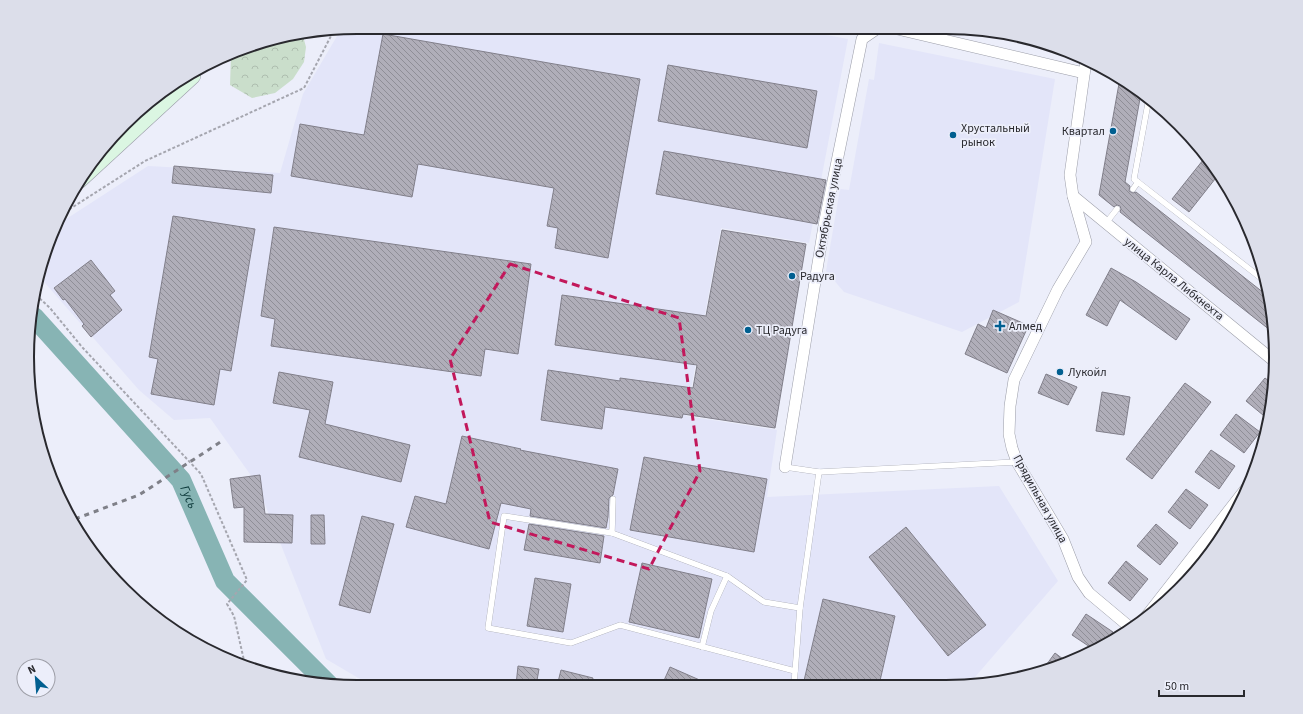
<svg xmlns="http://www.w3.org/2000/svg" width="1303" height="714" font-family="'Source Sans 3',sans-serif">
<defs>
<pattern id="park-crowns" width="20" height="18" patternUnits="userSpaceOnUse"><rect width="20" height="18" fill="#cadecb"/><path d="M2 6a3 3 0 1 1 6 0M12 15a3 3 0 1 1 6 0" fill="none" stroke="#aebeaf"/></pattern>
<pattern id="building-back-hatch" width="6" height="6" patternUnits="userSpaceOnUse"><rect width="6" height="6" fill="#b0aeb9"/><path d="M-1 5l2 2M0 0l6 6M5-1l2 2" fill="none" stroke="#8f8e97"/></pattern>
</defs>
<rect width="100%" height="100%" fill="#eceefa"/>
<!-- built -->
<g fill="#e3e5f9">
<path d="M357,27H783L848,39L809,243L721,228L686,416L777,430L767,497L999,486L1058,581L969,684L372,686L326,659L257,484L210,418L174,420L139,390L38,275L60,223L148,166L280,173L303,94L340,31Z"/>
<path d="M879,43L1055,79L1019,302L962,332L844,292L826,271L840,189L849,190L869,79L874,80Z"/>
</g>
<!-- park -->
<path fill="url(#park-crowns)" d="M303,36L306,47L304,62L293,79L275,93L252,98L230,85L231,55L251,45Z"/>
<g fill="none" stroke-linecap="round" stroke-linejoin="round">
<!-- river -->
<path stroke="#87b4b4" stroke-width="20" id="s1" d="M34,317L181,480L225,581L329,685"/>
</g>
<!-- building -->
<g fill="url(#building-back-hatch)" stroke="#817f8a">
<path d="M383,34L640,79L608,258L555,248L558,228L547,226L554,188L418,164L412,197L291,176L300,124L364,135Z"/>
<path d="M668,65L817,91L807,148L658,121Z"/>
<path d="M1120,78L1141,93L1125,182L1130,186L1129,191L1133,193L1136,192L1269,297L1275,334L1120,212L1121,209L1120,206L1117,205L1114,207L1099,195Z"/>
<path d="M664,151L826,180L817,224L656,194Z"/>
<path d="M1207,155L1219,174L1189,212L1172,199Z"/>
<path d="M174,166L273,175L271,193L172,183Z"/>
<path d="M173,216L255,229L231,371L220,369L214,405L151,394L158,359L149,357Z"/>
<path d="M274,227L531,264L518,354L485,349L481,376L271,346L275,319L261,316Z"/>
<path d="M722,230L806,244L775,428L683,414L682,418L605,407L602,429L541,420L548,370L620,381V378L693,388L697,365L555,345L562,295L706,316Z"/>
<path d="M91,260L115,291L110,295L122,310L91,337L82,326L84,324L65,299L63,300L54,288Z"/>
<path d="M1111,268L1136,282L1190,319L1176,340L1120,300L1107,326L1086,315Z"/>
<path d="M993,310L1025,324L1023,329L1026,331L1007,373L965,354L978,324L986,328Z"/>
<path d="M279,372L333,382L325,424L410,445L401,482L299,457L310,410L273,403Z"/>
<path d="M1046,374L1077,387L1068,405L1038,393Z"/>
<path d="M1265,378L1274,385L1273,400L1269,420L1246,401Z"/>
<path d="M1185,383L1211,402L1152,479L1126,459Z"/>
<path d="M1102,392L1130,397L1124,435L1096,431Z"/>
<path d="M1236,414L1260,432L1244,453L1220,435Z"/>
<path d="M462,436L521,449L520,450L618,469L613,495L609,498L608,517L606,528L530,516L531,509L501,503L489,549L406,527L415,496L446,504Z"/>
<path d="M1211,450L1235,466L1219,489L1195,472Z"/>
<path d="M644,457L767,479L754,552L630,530Z"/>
<path d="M260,475L265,514L293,515L292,543L244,542V507L234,508L230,479Z"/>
<path d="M1186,489L1208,505L1190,529L1168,512Z"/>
<path d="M311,515H324L325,544H311Z"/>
<path d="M362,516L394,524L370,613L339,605Z"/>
<path d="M529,524L604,536L600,563L524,550Z"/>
<path d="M1156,524L1178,543L1160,565L1137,546Z"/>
<path d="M906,527L986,625L948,656L869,557Z"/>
<path d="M1126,561L1148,579L1130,601L1108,583Z"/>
<path d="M642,563L712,579L699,638L629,622Z"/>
<path d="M535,578L571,584L563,632L527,626Z"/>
<path d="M823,599L895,616L879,685H803Z"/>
<path d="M1086,614L1113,632L1105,643L1093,649L1072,635Z"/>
<path d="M1055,653L1067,662L1052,669L1041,672Z"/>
<path d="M518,666L539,669L536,686L516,685Z"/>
<path d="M670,667L711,685H662Z"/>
<path d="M561,670L593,678L591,685L557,686Z"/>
</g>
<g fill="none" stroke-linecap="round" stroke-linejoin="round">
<defs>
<g id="lane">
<path d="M1149,98L1134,179L1266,282"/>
<path d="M1133,189L1138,182"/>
<path d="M1106,223L1117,209"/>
<path d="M785,467L819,472L1017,462"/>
<path d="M613,499L612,533L504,516L488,628L571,643L620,625L795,671"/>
<path d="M612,533L727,576L764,602L800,608"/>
<path d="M702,647L711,611L727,576"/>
<path d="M794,685L800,608L819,472"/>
</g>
<g id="street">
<path d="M893,28L1084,73"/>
<path d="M1086,61L1070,175L1073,196L1086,242L1058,289L1014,380L1010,406L1009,434L1012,448L1017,462L1063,539L1078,577L1089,593L1132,629"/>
<path d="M1073,196L1274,361"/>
<path d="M785,467L825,220L862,39L878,28"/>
<path d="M1145,618L1248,486"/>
</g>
<path id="secondary" d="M79,181L193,76"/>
</defs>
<!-- lane casing -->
<use href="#lane" stroke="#9b9da8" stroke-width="6"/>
<!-- street casing -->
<use href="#street" stroke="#9b9da8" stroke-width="12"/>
<!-- secondary casing -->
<use href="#secondary" stroke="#9b9da8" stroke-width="16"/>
<!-- path -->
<g stroke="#a5a6af" stroke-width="2" stroke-dasharray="3 2" stroke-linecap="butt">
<path d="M65,212L145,161L304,88L332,34L336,30"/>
<path d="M36,295L50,308L82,347L201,474L247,580L227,604L234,616L245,665"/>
</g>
<!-- lane -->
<use href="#lane" stroke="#fff" stroke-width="5.5"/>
<!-- street -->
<use href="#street" stroke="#fff" stroke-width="11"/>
<!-- secondary -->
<use href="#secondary" stroke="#dbf6e2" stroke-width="15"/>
<!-- rail -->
<path stroke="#7f8088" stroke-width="3" stroke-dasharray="5 5" stroke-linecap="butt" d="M75,519L139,495L222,441"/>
</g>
<!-- marked area -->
<path fill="none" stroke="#c2185b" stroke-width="3" stroke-dasharray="8 5" stroke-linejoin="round" d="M510,264L679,318L700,471L649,569L490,522L450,359Z"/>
<!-- markers -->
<g fill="#015f90" stroke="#eceefa" stroke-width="1.5">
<circle cx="1113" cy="131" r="4"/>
<circle cx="953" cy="135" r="4"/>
<circle cx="792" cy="276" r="4"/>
<path d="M998 320h4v4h4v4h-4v4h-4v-4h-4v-4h4z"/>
<circle cx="748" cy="330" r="4"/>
<circle cx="1060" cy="372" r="4"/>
</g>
<g text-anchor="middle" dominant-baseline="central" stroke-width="3.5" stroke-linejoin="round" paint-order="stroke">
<!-- poi labels -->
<g font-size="12" fill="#29292e" stroke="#eceefa" text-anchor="start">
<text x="961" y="128">Хрустальный<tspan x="961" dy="14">рынок</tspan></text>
<text x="1105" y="131" text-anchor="end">Квартал</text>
<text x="800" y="276">Радуга</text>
<text x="1009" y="326">Алмед</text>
<text x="756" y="330">ТЦ Радуга</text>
<text x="1068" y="372">Лукойл</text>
</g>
<!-- street labels -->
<g font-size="12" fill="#29292e" stroke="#eceefa">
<text transform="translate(829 208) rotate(-79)">Октябрьская улица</text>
<text transform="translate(1174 279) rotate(39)">улица Карла Либкнехта</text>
<text transform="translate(1040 499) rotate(61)">Прядильная улица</text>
</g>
<!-- water labels -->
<g font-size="13" font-style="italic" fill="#083536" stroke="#eceefa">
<text stroke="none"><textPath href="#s1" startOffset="238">Гусь</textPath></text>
</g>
</g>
<!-- crop -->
<path d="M0 0H1303V714H0ZM357 34H946A323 323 0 0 1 1269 357V357A323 323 0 0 1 946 680H357A323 323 0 0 1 34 357V357A323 323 0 0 1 357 34Z" fill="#dcdeea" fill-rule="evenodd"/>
<path fill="none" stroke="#29292e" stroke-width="2" d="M357 34H946A323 323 0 0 1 1269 357V357A323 323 0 0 1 946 680H357A323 323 0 0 1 34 357V357A323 323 0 0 1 357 34Z"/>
<!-- north arrow -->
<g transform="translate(36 678) rotate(334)"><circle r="19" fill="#eceefa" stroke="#9e9fa8"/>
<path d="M0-3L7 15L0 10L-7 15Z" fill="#015f90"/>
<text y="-6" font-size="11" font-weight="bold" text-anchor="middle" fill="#29292e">N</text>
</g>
<!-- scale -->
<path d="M1159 690v6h85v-6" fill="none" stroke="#29292e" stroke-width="2"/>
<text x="1165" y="690" font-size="12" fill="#29292e" stroke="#eceefa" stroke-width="3" paint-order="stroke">50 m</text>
</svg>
